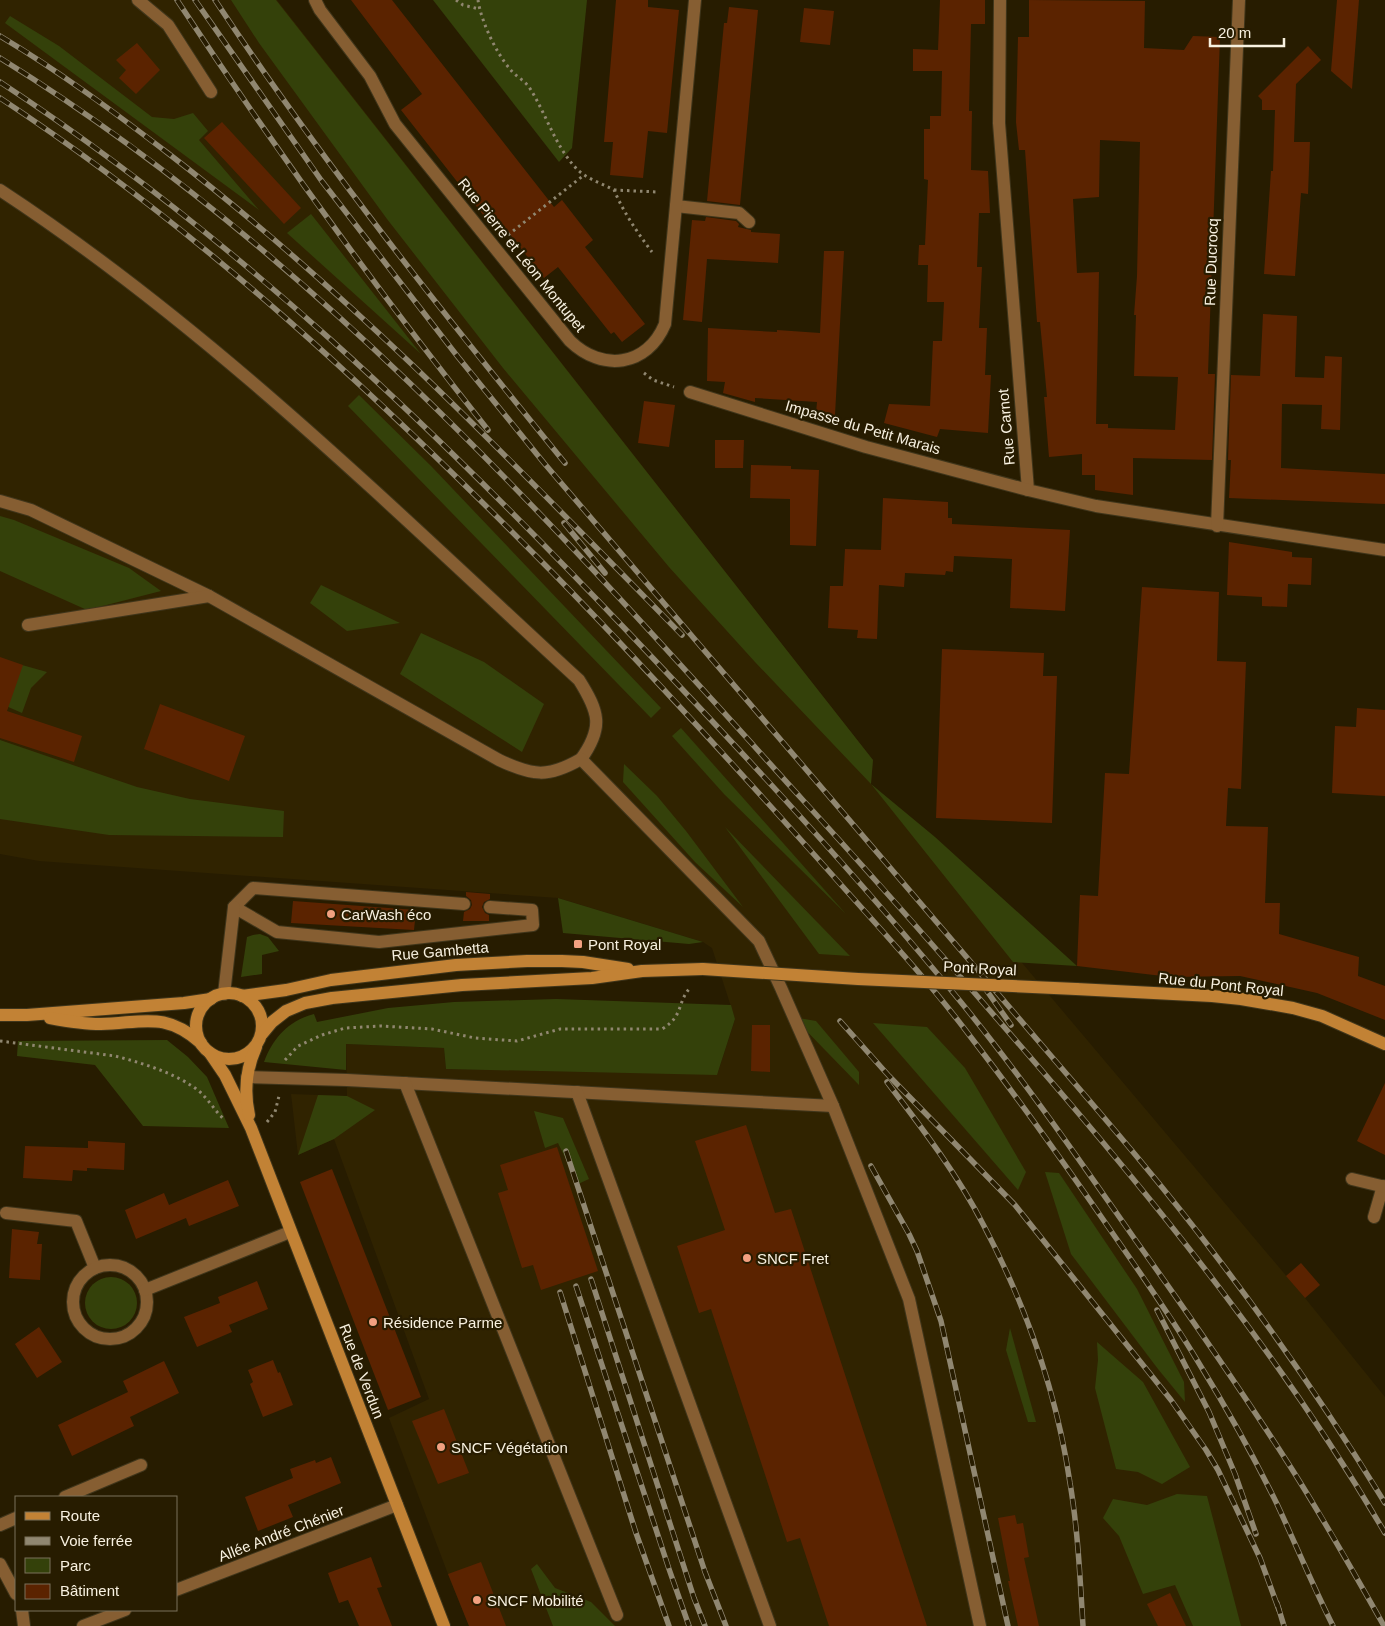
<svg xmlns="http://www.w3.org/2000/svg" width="1385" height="1626" font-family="Arial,sans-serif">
<rect width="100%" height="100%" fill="#271c00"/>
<!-- built -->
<path fill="#302300" d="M0,0H277L873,760L871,784L1305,1298L1385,1397V1626H469L448,1574L389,1418L429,1399L334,1139L298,1155L291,1094L347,1096L346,1044L444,1048L446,1069L718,1072L735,1019L712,948L703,942L558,898L39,861L0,854Z"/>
<!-- green -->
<g fill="#34410a">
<path d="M231,0H276L873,760L871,784L935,837L1077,966L1013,962L871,784L755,662L669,567L503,368L387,219L259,43Z"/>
<path d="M433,0H587L572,148L559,162Z"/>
<path d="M10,16L59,46L152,117L174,119L193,113L208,131L199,140L259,210L5,23Z"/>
<path d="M311,214L421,354L287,233Z"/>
<path d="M359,395L432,467L661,708L651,718L348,406Z"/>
<path d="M0,516L14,520L129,568L161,591L87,610L0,571Z"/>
<path d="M321,585L400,623L347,631L310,603Z"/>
<path d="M421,633L484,662L544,704L522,752L400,674Z"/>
<path d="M22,665L47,672L31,688L22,713L6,706Z"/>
<path d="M681,728L846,914L724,794L672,736Z"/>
<path d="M0,740L137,787L190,799L284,811L283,837L109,835L0,819Z"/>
<path d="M624,764L657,796L686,831L743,907L695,862L623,782Z"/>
<path d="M725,827L850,956L819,954Z"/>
<path d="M558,898L703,942L689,944L563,933Z"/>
<path d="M260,934L268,937L279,951L262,955V974L241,977L247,937L253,935Z"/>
<path d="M556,999L731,1005L735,1019L717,1075L446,1069L444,1048L346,1044V1070L264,1062C273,1038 288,1021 314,1014L317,1022L388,1008L454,1002Z"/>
<path d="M793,1017L816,1021L859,1072V1085Z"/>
<path d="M873,1023L927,1027L965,1068L1026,1172L1018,1190Z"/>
<path d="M167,1040L188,1057L207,1077L229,1128L143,1126L95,1065L17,1056L18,1041Z"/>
<path d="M318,1095L347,1096L375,1110L334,1139L298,1155Z"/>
<path d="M534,1111L563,1118L589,1179L578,1184L558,1143L545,1148Z"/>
<path d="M1045,1172L1059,1173L1137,1289L1184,1382L1185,1402L1158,1369L1071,1254Z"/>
<circle cx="111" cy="1303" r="26"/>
<path d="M1010,1328L1036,1422H1028L1006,1350Z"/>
<path d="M1097,1342L1143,1382L1190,1467L1162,1484L1138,1472L1116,1469L1095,1388L1098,1360Z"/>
<path d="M1177,1494L1207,1496L1241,1626H1193L1175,1585L1143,1594L1119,1536L1103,1518L1113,1499L1147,1505Z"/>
<path d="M537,1564L555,1588L591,1602L615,1626H553L531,1569Z"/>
</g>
<!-- building -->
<g fill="#5b2300" fill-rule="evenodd">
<path d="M351,0H392L554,207L562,200L593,240L585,247L645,324L622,342L614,332L611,334L558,267L544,278L498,219L491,225L401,110L422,94Z"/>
<path d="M616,0H648V7L679,10L667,133L648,131L643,178L610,175L613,142H604Z"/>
<path d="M940,0H985V24H971L969,111H972L971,170L988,171L990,213H979L977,267H982L979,328H987L985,375H991L988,433L940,429L937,437L884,423L889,404L930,406L933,341H942L944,302H927L928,265H918L919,245H925L928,180L924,179V129H930V116H941L942,71H913V49L938,50Z"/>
<path d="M1029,0L1145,1L1144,48L1184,50L1193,36L1220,37L1208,374H1215L1212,460L1133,458V495L1095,490V475H1082V454L1049,457L1044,397H1047L1040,322H1037L1025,150H1019L1016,122L1018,37H1029ZM1100,140L1140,142L1137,276L1134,315H1136L1134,376L1178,377L1175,430L1108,428V424H1096L1099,272L1077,273L1073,199L1099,197Z"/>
<path d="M1337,0H1359L1352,89L1331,71Z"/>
<path d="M729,7L758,10L740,205L707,201L724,23H727Z"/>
<path d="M804,8L834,11L830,45L800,42Z"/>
<path d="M137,43L160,70L136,94L119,78L126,70L116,60Z"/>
<path d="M1308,46L1321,60L1296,84L1294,142H1310L1308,194L1301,193L1295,276L1264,274L1271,171H1273L1275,110H1262V100L1258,96Z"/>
<path d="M222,122L301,208L284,224L204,138Z"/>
<path d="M706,217L736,221L739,224L738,227L751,230V232L780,234L778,263L707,259L702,322L683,320L692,220L705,221Z"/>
<path d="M824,251H844L835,415L816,413L817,402L755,398V402L723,393L725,382L707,381L708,328L777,332V330L820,333Z"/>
<path d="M1263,314L1297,316L1295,377L1324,378L1325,356L1342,357L1340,430L1321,429L1322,405L1282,404L1281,468L1385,474V504L1229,498L1231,460H1228L1231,375L1260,376Z"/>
<path d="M644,401L675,405L669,447L638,443Z"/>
<path d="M715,440H744L743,468H715Z"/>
<path d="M751,465L791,466V469L819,470L816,546L790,545V499L750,498Z"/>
<path d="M883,498L948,502V518H952V524L1070,530L1065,611L1010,608L1012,559L954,556L953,572L946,571L945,575L905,573L904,587L879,585L877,639L857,638L858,630L828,628L830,586H843L845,549L881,550Z"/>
<path d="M1229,542L1292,552V557L1312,558L1311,585L1288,584L1287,607L1262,606V597L1227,595Z"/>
<path d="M1142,587L1219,592L1217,661L1246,662L1241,789L1228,788L1226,826L1268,827L1265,903H1280L1279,934L1359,957L1358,976L1385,986V1020L1317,993L1240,976L1171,977L1077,966L1080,895L1098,896L1105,773L1129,774Z"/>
<path d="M942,649L1044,653L1043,676H1057L1052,823L936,818Z"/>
<path d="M0,657L23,665L7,711L82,736L74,762L0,738Z"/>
<path d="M160,704L245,736L229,781L144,749Z"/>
<path d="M1357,708L1385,710V796L1332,793L1335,726L1356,727Z"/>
<path d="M466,892L490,894V899L484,902L482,907L485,913L489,915V921H463L464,912L470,909L472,905L471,900L466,896Z"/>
<path d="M293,901L416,910L414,930L291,923Z"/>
<path d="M752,1025H770V1072L751,1071Z"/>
<path d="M1385,1083V1155L1357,1141Z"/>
<path d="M746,1125L775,1213L791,1209L927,1626H829L800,1538L787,1542L711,1309L699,1313L677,1246L725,1230L695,1141Z"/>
<path d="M88,1141L125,1143L124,1170L87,1168V1171L73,1170L72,1181L23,1178L25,1146L88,1148Z"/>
<path d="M557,1147L598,1271L541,1290L533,1265L522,1268L498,1193L508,1190L500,1165Z"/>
<path d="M332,1169L421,1397L388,1410L300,1182Z"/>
<path d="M228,1180L239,1206L189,1226L186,1218L136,1239L125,1210L164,1193L169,1205Z"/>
<path d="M12,1229L39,1232L37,1244H42L40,1280L9,1278Z"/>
<path d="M1301,1263L1320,1285L1305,1298L1286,1276Z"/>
<path d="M257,1281L268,1309L229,1325L232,1332L197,1347L184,1317L220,1303L218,1297Z"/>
<path d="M39,1327L62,1362L37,1378L15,1344Z"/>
<path d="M273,1360L278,1373L280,1372L293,1405L263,1417L250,1384L253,1382L248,1370Z"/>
<path d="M164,1361L179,1393L130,1417L134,1426L72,1456L58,1425L128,1392L123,1381Z"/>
<path d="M444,1409L469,1473L438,1484L412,1421Z"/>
<path d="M331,1457L341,1483L288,1505L293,1517L258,1531L245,1497L293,1478L290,1469L315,1460L316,1463Z"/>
<path d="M1015,1515L1017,1524L1023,1523L1029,1557L1024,1558L1039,1626H1018L1008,1581H1010L998,1518Z"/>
<path d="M371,1557L382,1587L377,1588L392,1626H359L348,1600L339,1603L328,1573Z"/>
<path d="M481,1562L506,1626H469L448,1574Z"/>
<path d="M1170,1593L1186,1626H1158L1147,1604Z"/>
</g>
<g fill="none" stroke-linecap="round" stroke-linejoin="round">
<defs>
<g id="service">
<path d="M138,0L168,25L211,92"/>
<path d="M0,190C212,329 393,509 579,680C599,712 604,727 581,759"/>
<path d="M676,206L739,213L749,222"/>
<path d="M0,501L31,510L209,596L499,760C533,776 548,778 581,759L759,941L781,988L833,1106L909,1299L980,1626"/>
<path d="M28,625L209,596"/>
<path d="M464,904L253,888L234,907L277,932L379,942L533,925L532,910L490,907"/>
<path d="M224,994L234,907"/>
<path d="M247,1077L347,1080L833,1106"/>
<path d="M405,1083L617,1615"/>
<path d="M577,1092L770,1626"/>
<path d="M6,1213L76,1221L95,1268"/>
<path d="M1374,1217L1383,1186"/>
<path d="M65,1497L141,1465"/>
<path d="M0,1525L16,1518"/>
</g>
<g id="minor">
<path d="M315,0L320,10L370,76L395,124L570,341C602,372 647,367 665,324L695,0"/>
<path d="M1000,0L999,123L1028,490L1096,506L1385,550"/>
<path d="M690,392L866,447L1028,490"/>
<path d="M1217,526L1239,0"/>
<path d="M1352,1179L1385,1187"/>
<circle cx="110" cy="1302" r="37"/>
<path d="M145,1290L290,1232"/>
<path d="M0,1564L16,1594"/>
<path d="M176,1590L397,1505"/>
<path d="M22,1610L24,1626"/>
<path d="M83,1626L125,1610"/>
</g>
<g id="secondary">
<path d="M1076,989L1212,996L1241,999L1293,1008L1322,1016L1385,1044"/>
<circle cx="229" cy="1026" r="33"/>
<path d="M242,996L286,990L331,980L456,965L527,961H562L583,962L628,969"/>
<path d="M0,1015H27L184,1003L211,999"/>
<path d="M50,1018C66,1021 84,1024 101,1024C143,1023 165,1011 201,1043"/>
<path d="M262,1034L272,1022L286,1011L305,1003L332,998L462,985L592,978L642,971L703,969"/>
<path d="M210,1053L225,1075L251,1128L444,1626"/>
<path d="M249,1115C244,1092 246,1069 256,1047"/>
</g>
</defs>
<!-- service casing -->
<use href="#service" stroke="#40361b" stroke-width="14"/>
<!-- minor casing -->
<use href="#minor" stroke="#40361b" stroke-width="14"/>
<!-- secondary casing -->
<use href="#secondary" stroke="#40361b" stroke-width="14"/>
<!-- path -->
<g stroke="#908770" stroke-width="3" stroke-dasharray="2.5 4" stroke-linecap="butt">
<path d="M456,0L463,5L479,9"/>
<path d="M478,0C481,21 496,53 510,69C515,76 524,80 529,87C546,113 554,144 575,167C584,178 601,183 614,190C624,213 637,232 652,252"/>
<path d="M614,190L658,192"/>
<path d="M508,235L584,175"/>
<path d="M644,373L653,380L674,387"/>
<path d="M0,1041L115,1056C142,1063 172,1072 195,1088C208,1097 214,1111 225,1120"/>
<path d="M285,1060L298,1046L322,1035L345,1028L381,1026L432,1029L475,1038L517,1041L560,1029H662C684,1016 677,1002 690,988"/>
<path d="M267,1122L275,1112L279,1096"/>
</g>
<!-- service -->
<use href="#service" stroke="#865e32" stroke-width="12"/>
<!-- minor -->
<use href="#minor" stroke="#865e32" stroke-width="12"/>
<!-- secondary -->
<use href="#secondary" stroke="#c28235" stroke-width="12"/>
<defs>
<g id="rail">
<path d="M177,0C274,148 378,291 488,430"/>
<path d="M195,0L321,180L458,357L544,463L1052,1057C1108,1122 1164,1187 1216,1256C1277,1336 1333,1418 1385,1503"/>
<path d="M215,0C322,162 443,313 565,463"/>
<path d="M0,36C59,71 114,112 169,154C355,297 517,467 682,635"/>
<path d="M0,58C313,251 557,528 801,798C879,883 955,970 1031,1058C1161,1208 1285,1362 1385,1533"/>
<path d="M0,82C235,236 437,431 630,634C743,753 856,874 960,1001C1022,1077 1078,1158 1134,1238C1187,1312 1239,1387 1288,1463C1322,1516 1353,1571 1384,1626"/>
<path d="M0,98C204,232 382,400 553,573C644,666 732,763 819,860C871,919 926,977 973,1040C1017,1097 1059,1156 1100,1215C1133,1263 1167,1310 1197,1360C1226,1407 1253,1455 1277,1504C1296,1545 1313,1586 1333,1626"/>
<path d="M564,523L605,573"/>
<path d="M982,984L1011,1025"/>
<path d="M840,1021L889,1076L1015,1205L1171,1400L1206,1450L1218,1470L1260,1558L1279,1610"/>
<path d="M887,1082C922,1128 958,1175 984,1226C1026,1306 1057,1394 1070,1483C1078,1530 1080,1578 1083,1626"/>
<path d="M566,1151L705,1572L726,1626"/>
<path d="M871,1166L909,1234L917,1251L941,1321L1008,1626"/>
<path d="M591,1279L694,1598L705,1626"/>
<path d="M576,1286L669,1569L689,1626"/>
<path d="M560,1292L636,1533L669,1626"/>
<path d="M1157,1310L1209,1412L1235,1474L1256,1534"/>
<path d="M1277,1603L1284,1626"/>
</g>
</defs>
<!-- rail casing -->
<use href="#rail" stroke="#908771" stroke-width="5.5"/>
<!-- rail -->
<use href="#rail" stroke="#271c00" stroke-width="4" stroke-dasharray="11" stroke-linecap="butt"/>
<defs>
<path id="secondary-bridge" d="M703,969L858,979L1076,989"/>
</defs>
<!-- secondary-bridge casing -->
<use href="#secondary-bridge" stroke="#40361b" stroke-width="14" stroke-linecap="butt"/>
<!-- secondary-bridge -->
<use href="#secondary-bridge" stroke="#c28235" stroke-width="12"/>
</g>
<!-- markers -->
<g fill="#f2a080" stroke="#271c00" stroke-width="2">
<circle cx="331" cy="914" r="5"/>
<rect x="573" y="939" width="10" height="10" rx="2.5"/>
<circle cx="747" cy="1258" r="5"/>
<circle cx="373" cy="1322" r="5"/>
<circle cx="441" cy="1447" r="5"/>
<circle cx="477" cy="1600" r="5"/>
</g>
<g text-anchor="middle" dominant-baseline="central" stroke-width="4.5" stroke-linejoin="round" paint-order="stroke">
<!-- street labels -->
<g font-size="15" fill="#f8f1e0" stroke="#271c00">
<text transform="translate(522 255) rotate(51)">Rue Pierre et Léon Montupet</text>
<text transform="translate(1211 262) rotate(-88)">Rue Ducrocq</text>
<text transform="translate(863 427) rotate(16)">Impasse du Petit Marais</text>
<text transform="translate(1006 427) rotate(-95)">Rue Carnot</text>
<text transform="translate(440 951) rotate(-5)">Rue Gambetta</text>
<text transform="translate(980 968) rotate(3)">Pont Royal</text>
<text transform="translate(1221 984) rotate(6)">Rue du Pont Royal</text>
<text transform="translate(362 1371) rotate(69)">Rue de Verdun</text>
<text transform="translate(281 1533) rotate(-21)">Allée André Chénier</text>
</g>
<!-- poi labels -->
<g font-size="15" fill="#f8f1e0" stroke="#271c00" text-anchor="start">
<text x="341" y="914">CarWash éco</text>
<text x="588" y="944">Pont Royal</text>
<text x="757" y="1258">SNCF Fret</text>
<text x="383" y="1322">Résidence Parme</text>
<text x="451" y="1447">SNCF Végétation</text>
<text x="487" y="1600">SNCF Mobilité</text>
</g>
</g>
<!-- legend -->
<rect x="15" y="1496" width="162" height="115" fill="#271c00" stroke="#7b715a"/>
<rect x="25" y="1512" width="25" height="8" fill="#c28235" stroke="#7b715a"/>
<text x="60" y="1521" font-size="15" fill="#f8f1e0">Route</text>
<rect x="25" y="1537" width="25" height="8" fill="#908771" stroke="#7b715a"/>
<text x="60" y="1546" font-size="15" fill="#f8f1e0">Voie ferrée</text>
<rect x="25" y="1558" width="25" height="15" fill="#34410a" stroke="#7b715a"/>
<text x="60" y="1571" font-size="15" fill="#f8f1e0">Parc</text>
<rect x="25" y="1584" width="25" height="15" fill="#5b2300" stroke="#7b715a"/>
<text x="60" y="1596" font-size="15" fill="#f8f1e0">Bâtiment</text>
<!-- scale -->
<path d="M1210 38v8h74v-8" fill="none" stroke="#f8f1e0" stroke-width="2.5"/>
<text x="1218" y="38" font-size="15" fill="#f8f1e0" stroke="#271c00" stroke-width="4" paint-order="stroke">20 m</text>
</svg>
